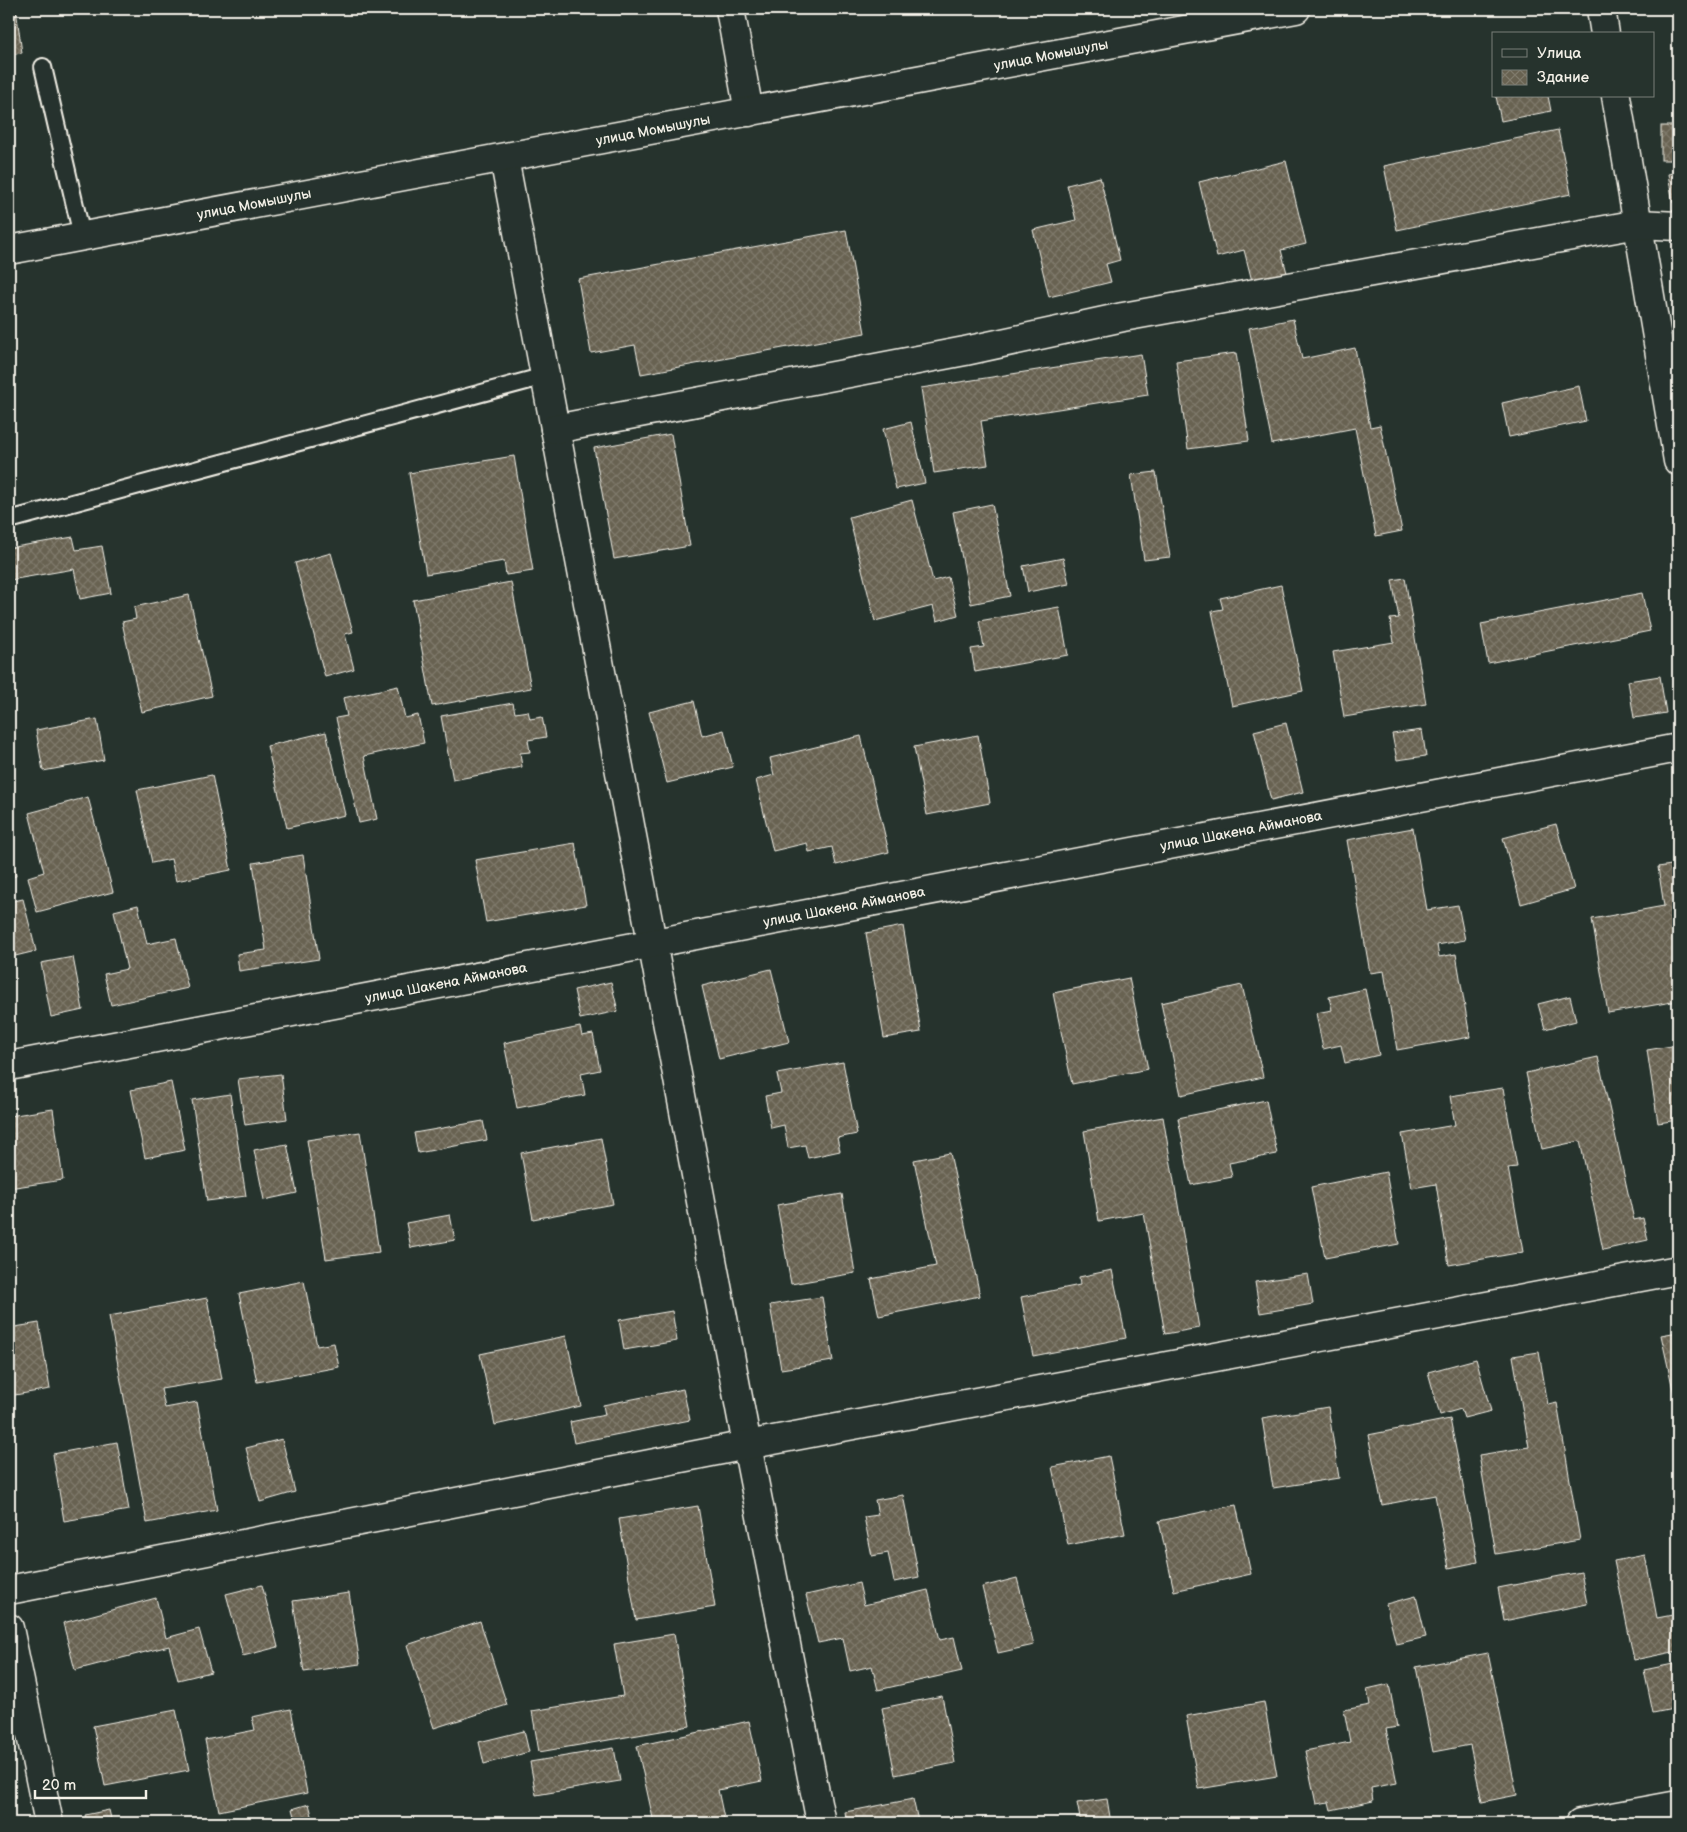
<svg xmlns="http://www.w3.org/2000/svg" width="1687" height="1832" font-family="'Balsamiq Sans',sans-serif">
<defs>
<pattern id="building-cross-hatch" width="8" height="8" patternUnits="userSpaceOnUse" patternTransform="scale(1.25)"><rect width="8" height="8" fill="#686251"/><path d="M0 0l8 8M0 8l8-8" fill="none" stroke="#7e796a"/></pattern>
</defs>
<rect width="100%" height="100%" fill="#26332d"/>
<filter id="ink" filterUnits="userSpaceOnUse"><feTurbulence type="fractalNoise" baseFrequency=".02" numOctaves="2"/><feDisplacementMap in="SourceGraphic" scale="10" xChannelSelector="R" yChannelSelector="G"/><feConvolveMatrix kernelMatrix="1 2 1 2 8 2 1 2 1" color-interpolation-filters="sRGB"/></filter>
<g filter="url(#ink)">
<!-- building -->
<g fill="url(#building-cross-hatch)" stroke="#f4f1e8">
<path d="M9,9H16L22,53L9,55Z"/>
<path d="M1496,96H1548L1551,111L1501,121Z"/>
<rect x="1661" y="126" width="17" height="34"/>
<path d="M1558,130L1571,194L1397,230L1384,166Z"/>
<path d="M1286,161L1306,244L1281,250L1287,273L1252,281L1244,250L1217,257L1199,182Z"/>
<path d="M1678,172V202L1673,203L1668,174Z"/>
<path d="M1100,177L1120,260L1106,264L1111,282L1049,297L1033,230L1076,220L1067,185Z"/>
<path d="M846,230L865,333L641,374L635,345L591,353L578,279Z"/>
<path d="M1293,319L1302,359L1355,348L1370,427L1380,425L1402,531L1376,536L1355,428L1272,444L1249,328Z"/>
<path d="M1236,353L1249,441L1188,449L1176,361Z"/>
<path d="M1141,354L1148,395L981,421L988,465L934,473L921,388Z"/>
<path d="M1579,386L1586,421L1509,437L1502,403Z"/>
<path d="M911,422L925,483L896,489L883,429Z"/>
<path d="M671,434L690,546L614,559L594,448Z"/>
<path d="M514,456L533,571L506,575L504,561L426,574L409,473Z"/>
<path d="M1156,472L1170,557L1144,560L1131,475Z"/>
<path d="M912,500L933,581L948,577L958,615L937,621L933,606L875,621L849,517Z"/>
<path d="M992,504L1010,596L971,604L953,512Z"/>
<path d="M73,537L76,550L102,546L111,593L80,599L74,569L10,580L9,548Z"/>
<path d="M331,553L353,632L345,634L354,669L325,677L295,563Z"/>
<path d="M1063,558L1069,584L1028,592L1023,566Z"/>
<path d="M1405,578L1426,704L1344,717L1333,652L1394,642L1390,619L1399,618L1392,580Z"/>
<path d="M511,582L531,688L432,706L413,600Z"/>
<path d="M1281,585L1303,691L1232,706L1212,611L1223,609L1220,598Z"/>
<path d="M1642,593L1650,631L1488,663L1481,624Z"/>
<path d="M189,595L212,696L142,712L122,622L136,619L134,607Z"/>
<path d="M1059,607L1068,655L975,672L971,649L984,647L979,621Z"/>
<path d="M1660,676L1666,713L1634,718L1628,681Z"/>
<path d="M398,686L405,718L418,715L424,743L364,756L377,819L359,823L336,718L347,716L343,698Z"/>
<path d="M694,701L702,736L724,730L733,767L667,783L649,712Z"/>
<path d="M513,703L515,713L528,711L530,719L542,717L546,737L528,740L530,752L520,753L522,767L453,780L441,716Z"/>
<path d="M97,719L104,760L43,771L36,730Z"/>
<path d="M1286,723L1303,792L1271,800L1254,731Z"/>
<path d="M1422,730L1426,756L1397,760L1392,734Z"/>
<path d="M326,732L345,815L287,828L267,746Z"/>
<path d="M978,735L990,803L927,815L914,747Z"/>
<path d="M861,736L889,852L836,865L832,847L809,852L807,843L773,851L756,780L774,775L770,758Z"/>
<path d="M212,775L231,870L176,881L171,859L152,863L137,790Z"/>
<path d="M88,797L113,892L37,912L28,877L44,872L29,813Z"/>
<path d="M1556,824L1574,889L1521,904L1503,838Z"/>
<path d="M1413,828L1427,910L1458,905L1465,940L1437,945L1439,957L1456,954L1470,1037L1397,1050L1384,971L1370,973L1347,840Z"/>
<path d="M575,843L586,905L486,922L475,860Z"/>
<path d="M9,844L16,876L9,878Z"/>
<path d="M303,855L319,959L239,971L237,954L266,950L253,863Z"/>
<path d="M1678,864V1001L1608,1013L1592,919L1664,906L1658,867Z"/>
<path d="M23,899L36,951L11,957L9,948V902Z"/>
<path d="M138,905L147,944L176,938L188,988L111,1005L104,974L127,969L114,911Z"/>
<path d="M903,926L921,1032L884,1038L866,933Z"/>
<path d="M73,957L83,1010L51,1017L41,963Z"/>
<path d="M771,969L789,1042L719,1059L702,986Z"/>
<path d="M1129,978L1148,1069L1072,1084L1053,993Z"/>
<path d="M611,982L618,1011L580,1019L574,990Z"/>
<path d="M1242,985L1263,1077L1181,1095L1161,1003Z"/>
<path d="M1365,989L1379,1055L1345,1063L1341,1045L1323,1049L1316,1013L1332,1010L1329,997Z"/>
<path d="M1570,996L1576,1021L1545,1029L1538,1004Z"/>
<path d="M580,1027L582,1036L593,1034L600,1070L581,1074L585,1095L517,1108L504,1043Z"/>
<path d="M1678,1045V1120L1658,1123L1647,1050Z"/>
<path d="M1598,1057L1634,1220L1643,1218L1648,1240L1603,1250L1580,1141L1542,1149L1526,1073Z"/>
<path d="M843,1062L857,1134L837,1138L840,1151L808,1158L805,1145L788,1148L784,1125L771,1128L765,1096L781,1093L777,1074Z"/>
<path d="M281,1074L287,1119L245,1125L238,1079Z"/>
<path d="M171,1082L185,1150L145,1158L131,1090Z"/>
<path d="M1503,1088L1517,1167L1508,1168L1523,1252L1449,1265L1436,1184L1412,1188L1402,1134L1455,1125L1450,1096Z"/>
<path d="M230,1094L246,1196L207,1201L192,1100Z"/>
<path d="M1266,1100L1277,1154L1229,1163L1232,1177L1191,1185L1178,1118Z"/>
<path d="M53,1109L63,1180L9,1188V1116Z"/>
<path d="M1163,1117L1199,1328L1165,1334L1144,1213L1099,1221L1084,1131Z"/>
<path d="M483,1121L487,1140L418,1153L414,1133Z"/>
<path d="M360,1132L379,1252L326,1259L307,1140Z"/>
<path d="M601,1138L613,1204L533,1219L521,1153Z"/>
<path d="M287,1144L297,1193L264,1200L254,1150Z"/>
<path d="M950,1153L980,1296L879,1316L871,1279L936,1266L914,1160Z"/>
<path d="M1386,1172L1399,1244L1325,1258L1311,1187Z"/>
<path d="M842,1194L855,1273L791,1284L777,1205Z"/>
<path d="M450,1215L455,1240L411,1248L406,1223Z"/>
<path d="M1112,1270L1126,1338L1033,1356L1021,1297L1080,1285L1079,1277Z"/>
<path d="M1308,1274L1313,1304L1260,1313L1255,1282Z"/>
<path d="M304,1281L317,1346L334,1343L339,1367L257,1382L239,1294Z"/>
<path d="M822,1297L833,1361L781,1369L770,1305Z"/>
<path d="M207,1298L222,1379L161,1389L165,1408L197,1402L217,1510L147,1523L109,1316Z"/>
<path d="M672,1311L677,1341L624,1350L619,1320Z"/>
<path d="M39,1323L50,1389L9,1396V1328Z"/>
<path d="M1678,1332V1394H1674L1661,1335Z"/>
<path d="M566,1336L581,1406L495,1425L480,1354Z"/>
<path d="M1539,1352L1548,1405L1557,1403L1580,1540L1496,1554L1479,1455L1529,1447L1513,1356Z"/>
<path d="M1476,1359L1491,1411L1464,1418L1461,1409L1440,1415L1428,1372Z"/>
<path d="M683,1389L690,1420L574,1443L570,1422L605,1415L603,1405Z"/>
<path d="M1328,1407L1339,1478L1273,1488L1262,1418Z"/>
<path d="M1450,1419L1478,1562L1449,1568L1435,1495L1382,1505L1368,1435Z"/>
<path d="M282,1439L295,1492L260,1502L246,1448Z"/>
<path d="M117,1442L129,1510L64,1521L53,1454Z"/>
<path d="M1109,1456L1125,1534L1068,1545L1052,1467Z"/>
<path d="M903,1495L919,1577L894,1582L888,1553L872,1556L864,1517L878,1515L875,1500Z"/>
<path d="M1236,1505L1251,1574L1174,1591L1159,1521Z"/>
<path d="M698,1506L715,1607L636,1620L619,1519Z"/>
<path d="M1645,1555L1657,1618L1678,1614V1651L1634,1660L1614,1561Z"/>
<path d="M1581,1572L1587,1604L1504,1621L1498,1588Z"/>
<path d="M1017,1578L1034,1645L998,1653L982,1587Z"/>
<path d="M859,1583L864,1605L928,1590L940,1640L954,1637L962,1671L878,1690L872,1666L850,1671L843,1638L818,1643L806,1595Z"/>
<path d="M262,1585L278,1647L243,1656L226,1594Z"/>
<path d="M349,1593L360,1664L304,1672L293,1601Z"/>
<path d="M1416,1596L1426,1637L1396,1644L1386,1604Z"/>
<path d="M156,1598L166,1638L199,1629L211,1672L178,1680L169,1646L75,1670L63,1623Z"/>
<path d="M480,1621L507,1705L434,1728L407,1645Z"/>
<path d="M674,1634L690,1726L539,1752L532,1711L623,1696L614,1644Z"/>
<path d="M1488,1653L1517,1795L1482,1802L1470,1745L1433,1752L1416,1667Z"/>
<path d="M1678,1663V1708L1653,1713L1644,1670Z"/>
<path d="M1389,1684L1397,1727L1386,1729L1397,1783L1371,1788L1373,1801L1331,1810L1329,1802L1316,1804L1305,1751L1350,1742L1344,1710L1370,1705L1367,1689Z"/>
<path d="M942,1696L955,1763L895,1775L882,1708Z"/>
<path d="M1264,1702L1277,1776L1199,1789L1186,1716Z"/>
<path d="M291,1709L307,1793L219,1811L205,1740L255,1730L252,1717Z"/>
<path d="M176,1710L189,1770L105,1786L93,1726Z"/>
<path d="M749,1721L762,1781L718,1790L725,1823H654L637,1746Z"/>
<path d="M524,1731L529,1752L484,1764L479,1742Z"/>
<path d="M614,1748L620,1781L536,1795L530,1762Z"/>
<path d="M913,1799L918,1821L908,1823H847L845,1812Z"/>
<path d="M1107,1799L1111,1823H1081L1077,1803Z"/>
<path d="M309,1804L314,1823H296L292,1809Z"/>
<path d="M109,1810L112,1823H87L85,1815Z"/>
</g>
<g fill="none" stroke-linecap="round" stroke-linejoin="round">
<defs>
<g id="service">
<path d="M43,67L82,236"/>
<path d="M9,520L545,376"/>
</g>
<g id="minor">
<path d="M730,9L749,112"/>
<path d="M1601,9L1605,34"/>
<path d="M1616,96L1678,461"/>
<path d="M504,158L747,1445L821,1823"/>
<path d="M555,429L965,351L1123,317L1638,224L1678,226"/>
<path d="M9,1066L1678,748"/>
<path d="M9,1590L747,1445L1678,1270"/>
<path d="M9,1628L49,1823"/>
<path d="M1580,1823L1678,1805"/>
</g>
<path id="tertiary" d="M9,250L1296,9"/>
</defs>
<!-- service casing -->
<use href="#service" stroke="#f4f1e8" stroke-width="20"/>
<!-- minor casing -->
<use href="#minor" stroke="#f4f1e8" stroke-width="31"/>
<!-- tertiary casing -->
<use href="#tertiary" stroke="#f4f1e8" stroke-width="31"/>
<!-- service -->
<use href="#service" stroke="#26332d" stroke-width="16"/>
<!-- minor -->
<use href="#minor" stroke="#26332d" stroke-width="28"/>
<!-- tertiary -->
<use href="#tertiary" stroke="#26332d" stroke-width="28"/>
</g>
</g>
<g text-anchor="middle" dominant-baseline="central" stroke-width="4.5" stroke-linejoin="round" paint-order="stroke">
<!-- street labels -->
<g font-size="14" fill="#f4f1e8" stroke="#26332d">
<text transform="translate(1051 55) rotate(-11)">улица Момышулы</text>
<text transform="translate(653 130) rotate(-11)">улица Момышулы</text>
<text transform="translate(254 204) rotate(-11)">улица Момышулы</text>
<text transform="translate(1241 831) rotate(-11)">улица Шакена Айманова</text>
<text transform="translate(844 907) rotate(-11)">улица Шакена Айманова</text>
<text transform="translate(446 983) rotate(-11)">улица Шакена Айманова</text>
</g>
</g>
<!-- margin -->
<rect width="1687" height="1832" fill="none" stroke="#26332d" stroke-width="30"/>
<rect x="15" y="15" width="1657" height="1802" fill="none" stroke="#f4f1e8" stroke-width="2" filter="url(#ink)"/>
<!-- legend -->
<rect x="1492" y="32" width="162" height="65" fill="#26332d" stroke="#787f78"/>
<rect x="1502" y="49" width="25" height="8" fill="#26332d" stroke="#787f78"/>
<text x="1537" y="58" font-size="15" fill="#f4f1e8">Улица</text>
<rect x="1502" y="70" width="25" height="15" fill="url(#building-cross-hatch)" stroke="#787f78"/>
<text x="1537" y="82" font-size="15" fill="#f4f1e8">Здание</text>
<!-- scale -->
<path d="M35 1790v8h111v-8" fill="none" stroke="#f4f1e8" stroke-width="2.5"/>
<text x="42" y="1790" font-size="15" fill="#f4f1e8" stroke="#26332d" stroke-width="4" paint-order="stroke">20 m</text>
</svg>
